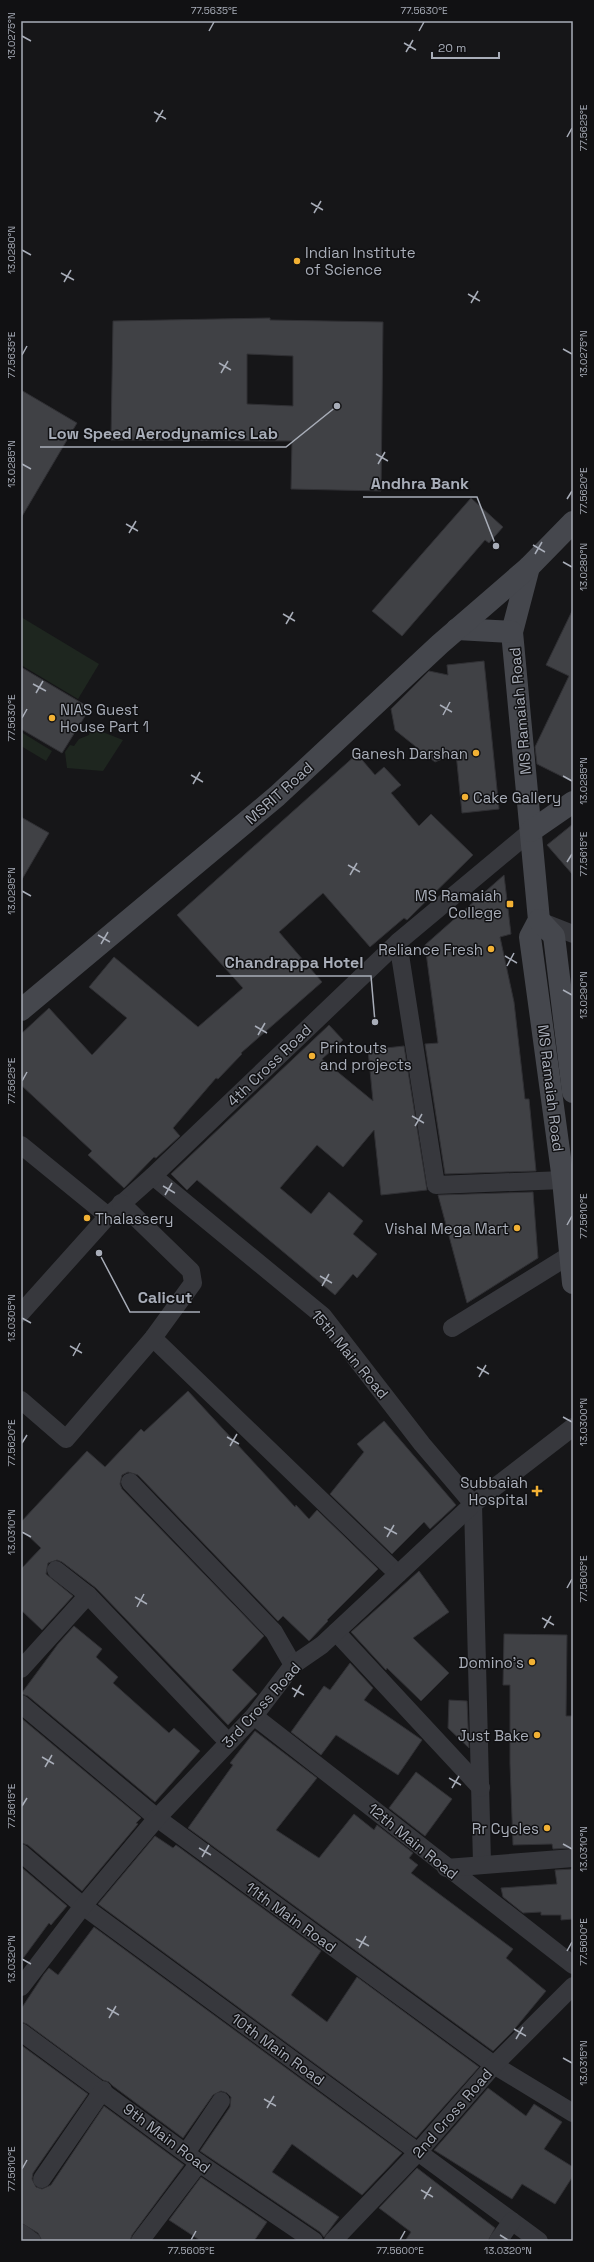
<svg xmlns="http://www.w3.org/2000/svg" width="594" height="2262" font-family="'Space Grotesk',sans-serif">
<rect width="100%" height="100%" fill="#161618"/>
<!-- green -->
<g fill="#1e261f">
<path d="M21,617L99,664L78,699L21,665Z"/>
<path d="M91,726L100,728V731L123,740L103,771L67,768L65,752L70,745L74,746L79,739L89,735Z"/>
<path d="M21,732L52,751L46,761L21,746Z"/>
</g>
<!-- building -->
<g fill="#404145" stroke="#303034" fill-rule="evenodd">
<path d="M270,318V320L383,322L381,491L291,489L292,441L111,440L113,321ZM247,354L293,356V406L247,404Z"/>
<path d="M21,390L77,423L21,518Z"/>
<path d="M471,498L503,527L489,543L485,540L402,636L372,611Z"/>
<path d="M573,609V782L537,764L535,747L569,676L546,665Z"/>
<path d="M484,661L499,809L462,813L456,753L435,762L395,730L391,709L429,671L448,675L447,665Z"/>
<path d="M21,667L90,708L62,753L21,729Z"/>
<path d="M357,754L375,775L384,767L401,785L391,793L419,826L431,814L473,855L407,920L404,918L370,947L323,893L279,932L322,982L241,1053L242,1054L218,1079L216,1078L173,1128L180,1136L156,1158L154,1157L124,1188L88,1155L92,1151L21,1085V1034L49,1008L92,1055L127,1018L89,987L114,957L198,1027L243,988L177,915Z"/>
<path d="M21,817L49,833L21,881Z"/>
<path d="M573,824V875L547,845Z"/>
<path d="M504,875L511,934L500,937L514,1002L525,1099H529L536,1171L445,1174L425,1044L438,1043L425,945Z"/>
<path d="M329,1025L343,1040L322,1059L373,1101L368,1050L404,1046L427,1190L381,1195L374,1130L343,1167L317,1145L280,1188L311,1214L329,1192L363,1221L353,1234L377,1254L357,1278L353,1274L335,1295L197,1180L187,1190L171,1174Z"/>
<path d="M533,1192L538,1258L467,1303L438,1195Z"/>
<path d="M188,1391L295,1507L296,1505L309,1519L317,1510L378,1569L327,1620L328,1621L309,1641L283,1616L278,1621L138,1475L128,1472L122,1475L120,1484L122,1489L264,1636L232,1670L257,1694L228,1725L96,1588L62,1562L57,1560L48,1563L46,1574L73,1596L42,1630L21,1610V1569L41,1548L21,1529V1522L87,1451L105,1467L141,1429L144,1432Z"/>
<path d="M384,1421L456,1505L430,1529L424,1522L392,1554L330,1494L364,1452L357,1444Z"/>
<path d="M419,1571L449,1612L413,1638L449,1673L421,1701L387,1668L386,1670L351,1632Z"/>
<path d="M74,1626L102,1649L96,1657L118,1677L113,1683L169,1733L174,1728L200,1751L155,1802L28,1696L21,1694L58,1644Z"/>
<path d="M504,1634L567,1635L566,1716H573V1848L553,1849L552,1844L513,1845L510,1764V1685H503Z"/>
<path d="M350,1663L373,1688L364,1700L422,1740L398,1775L336,1735L321,1755L291,1732L324,1686L330,1690Z"/>
<path d="M449,1700L467,1701L469,1748L448,1728Z"/>
<path d="M21,1718L141,1818L136,1823L138,1824L82,1891L28,1845L21,1843Z"/>
<path d="M255,1731L317,1778L276,1830L319,1858L354,1814L374,1830L377,1825L413,1853L409,1858L418,1865L411,1873L513,1949L506,1958L546,1991L512,2032L493,2051L188,1828L233,1765L230,1763Z"/>
<path d="M416,1772L452,1799L425,1836L389,1808Z"/>
<path d="M155,1836L173,1848L176,1845L321,1951L291,1995L327,2022L357,1977L479,2067L416,2138L98,1904Z"/>
<path d="M21,1867L67,1906L51,1925L49,1923L21,1961Z"/>
<path d="M573,1869V1919L561,1920V1915H541V1912L523,1913L503,1897L501,1888L557,1884L555,1870Z"/>
<path d="M94,1927L402,2153L362,2195L292,2144L272,2172L339,2217L324,2237L320,2232L200,2151L230,2107L231,2097L227,2093L221,2091L213,2095L183,2138L113,2086L109,2082L103,2080L27,2024L21,2022V2009L44,1974L49,1968L58,1975Z"/>
<path d="M21,2045L88,2094L33,2173L32,2179L36,2187L42,2189L51,2185L104,2106L184,2165L132,2235L130,2241H42L38,2233L21,2223Z"/>
<path d="M488,2088L526,2116L534,2104L562,2122L544,2149L573,2167V2176L555,2204L522,2184L512,2199L434,2150Z"/>
<path d="M417,2168L495,2228L488,2241H405L411,2232L379,2208Z"/>
<path d="M201,2177L267,2222L254,2241H201L169,2220Z"/>
</g>
<g fill="none" stroke-linecap="round" stroke-linejoin="round">
<!-- street -->
<g stroke="#37383d" stroke-width="18">
<path d="M540,921L573,934"/>
<path d="M398,942L436,1185L563,1180"/>
<path d="M21,1145L108,1216"/>
<path d="M153,1176L323,1316L422,1444L473,1504"/>
<path d="M21,1313L108,1216L153,1176L398,942L531,831"/>
<path d="M452,1328L570,1255"/>
<path d="M153,1338L398,1574"/>
<path d="M21,1400L66,1439L153,1338L193,1283L191,1271L121,1203"/>
<path d="M130,1482L274,1632L293,1665"/>
<path d="M473,1504L482,1863"/>
<path d="M56,1570L88,1595L228,1742"/>
<path d="M336,1632L481,1788"/>
<path d="M21,1669L88,1595"/>
<path d="M21,1704L157,1818L494,2065L573,2113"/>
<path d="M254,1716L573,1965"/>
<path d="M21,1853L83,1906L539,2241"/>
<path d="M446,1868L573,1858"/>
<path d="M21,1987L83,1906L157,1818L254,1716L293,1665L322,1645L473,1504L573,1427"/>
<path d="M21,2032L199,2163L314,2241"/>
<path d="M186,2153L221,2101"/>
<path d="M42,2179L103,2090"/>
<path d="M21,2233L32,2241"/>
<path d="M140,2241L199,2163"/>
<path d="M333,2241L419,2151L494,2065L573,1986"/>
<path d="M498,2241L512,2221"/>
</g>
<!-- secondary -->
<g stroke="#45474d" stroke-width="22">
<path d="M529,567L512,632L539,920L530,937L563,1180L573,1283"/>
<path d="M457,629L512,632"/>
<path d="M531,831L573,802"/>
<path d="M539,920L554,936L573,1092"/>
<path d="M21,1010L277,796L440,644L529,567L573,522"/>
</g>
</g>
<!-- ticks -->
<path fill="none" stroke="#a8adb8" stroke-width="1.5" d="M209,31L214,22M419,31L424,22M22,36L31,41M404,43L416,50M406,52L413,40M154,112L166,119M156,122L163,110M567,137L572,128M311,203L323,210M314,213L321,201M22,250L31,255M61,273L74,280M64,282L71,270M468,294L480,301M471,303L478,291M563,349L572,354M22,355L27,346M219,363L231,370M221,373L228,361M376,454L388,461M22,464L31,469M378,464L385,452M567,499L572,491M126,524L138,531M129,533L136,521M533,545L545,552M535,554L542,542M563,562L572,567M283,614L295,621M286,624L293,612M33,684L46,691M36,693L43,681M440,705L452,712M443,715L450,702M22,718L27,709M191,775L203,782M563,776L572,781M193,784L200,772M567,862L572,854M348,865L360,872M350,875L357,863M22,891L31,896M98,935L110,942M101,944L108,932M505,956L517,963M507,966L514,953M563,990L572,995M255,1026L267,1033M258,1035L265,1023M22,1081L27,1072M412,1116L424,1123M415,1126L422,1114M163,1186L175,1193M165,1195L172,1183M567,1225L572,1216M320,1276L332,1283M322,1286L329,1274M22,1318L31,1323M70,1346L82,1353M73,1356L80,1343M477,1367L489,1374M479,1377L486,1365M563,1417L572,1422M227,1437L239,1444M22,1443L27,1435M230,1446L237,1434M384,1527L397,1534M22,1532L31,1537M387,1537L394,1525M567,1588L572,1579M135,1597L147,1604M137,1607L144,1594M542,1618L554,1625M544,1628L551,1616M292,1688L304,1695M294,1697L301,1685M42,1757L54,1764M45,1767L52,1755M449,1778L461,1785M452,1788L459,1776M22,1806L27,1798M563,1844L572,1849M199,1848L211,1855M202,1857L209,1845M356,1939L369,1946M359,1948L366,1936M567,1951L572,1942M22,1959L31,1964M107,2008L119,2015M109,2018L116,2006M514,2029L526,2036M516,2039L523,2027M563,2058L572,2063M264,2099L276,2106M267,2108L274,2096M22,2169L27,2160M421,2190L433,2197M424,2199L431,2187M500,2235L508,2240M191,2240L196,2231M400,2240L405,2231"/>
<!-- markers -->
<g fill="#f2b134" stroke="#111113" stroke-width="1.5">
<circle cx="297" cy="261" r="4"/>
<circle cx="52" cy="718" r="4"/>
<circle cx="476" cy="753" r="4"/>
<circle cx="465" cy="797" r="4"/>
<rect x="506" y="900" width="8" height="8" rx="2"/>
<circle cx="491" cy="949" r="4"/>
<circle cx="312" cy="1056" r="4"/>
<circle cx="87" cy="1218" r="4"/>
<circle cx="517" cy="1228" r="4"/>
<path d="M535 1485h4v4h4v4h-4v4h-4v-4h-4v-4h4z"/>
<circle cx="532" cy="1662" r="4"/>
<circle cx="537" cy="1735" r="4"/>
<circle cx="547" cy="1828" r="4"/>
</g>
<g text-anchor="middle" dominant-baseline="central" stroke-width="3" stroke-linejoin="round" paint-order="stroke">
<!-- poi labels -->
<g font-size="15" fill="#a8adb8" stroke="#111113" text-anchor="end">
<text x="305" y="252" text-anchor="start">Indian Institute<tspan x="305" dy="17">of Science</tspan></text>
<text x="60" y="709" text-anchor="start">NIAS Guest<tspan x="60" dy="17">House Part 1</tspan></text>
<text x="468" y="753">Ganesh Darshan</text>
<text x="473" y="797" text-anchor="start">Cake Gallery</text>
<text x="502" y="895">MS Ramaiah<tspan x="502" dy="17">College</tspan></text>
<text x="483" y="949">Reliance Fresh</text>
<text x="320" y="1047" text-anchor="start">Printouts<tspan x="320" dy="17">and projects</tspan></text>
<text x="95" y="1218" text-anchor="start">Thalassery</text>
<text x="509" y="1228">Vishal Mega Mart</text>
<text x="528" y="1482">Subbaiah<tspan x="528" dy="17">Hospital</tspan></text>
<text x="524" y="1662">Domino's</text>
<text x="529" y="1735">Just Bake</text>
<text x="539" y="1828">Rr Cycles</text>
</g>
<!-- street labels -->
<g font-size="15" fill="#a8adb8" stroke="#111113">
<text transform="translate(520 711) rotate(-95)">MS Ramaiah Road</text>
<text transform="translate(279 793) rotate(-42)">MSRIT Road</text>
<text transform="translate(269 1065) rotate(-44)">4th Cross Road</text>
<text transform="translate(551 1088) rotate(83)">MS Ramaiah Road</text>
<text transform="translate(350 1354) rotate(50)">15th Main Road</text>
<text transform="translate(261 1705) rotate(-48)">3rd Cross Road</text>
<text transform="translate(413 1841) rotate(39)">12th Main Road</text>
<text transform="translate(291 1917) rotate(36)">11th Main Road</text>
<text transform="translate(278 2049) rotate(36)">10th Main Road</text>
<text transform="translate(452 2113) rotate(-49)">2nd Cross Road</text>
<text transform="translate(167 2138) rotate(37)">9th Main Road</text>
</g>
</g>
<!-- callouts -->
<path fill="none" stroke="#a8adb8" stroke-width="1.5" d="M337 406L286 447H40M496 546L477 497H363M375 1022L371 976H216M99 1253L130 1312H200"/>
<g fill="#a8adb8" stroke="#111113" stroke-width="1.5">
<circle cx="337" cy="406" r="4"/>
<circle cx="496" cy="546" r="4"/>
<circle cx="375" cy="1022" r="4"/>
<circle cx="99" cy="1253" r="4"/>
</g>
<g font-size="16" text-anchor="middle" font-weight="bold" fill="#a8adb8" stroke="#111113" stroke-width="3" stroke-linejoin="round" paint-order="stroke">
<text x="163" y="439">Low Speed Aerodynamics Lab</text>
<text x="420" y="489">Andhra Bank</text>
<text x="294" y="968">Chandrappa Hotel</text>
<text x="165" y="1303">Calicut</text>
</g>
<!-- border -->
<rect width="594" height="2262" fill="none" stroke="#111113" stroke-width="44"/>
<!-- scale -->
<path d="M432 52v6h67v-6" fill="none" stroke="#a8adb8" stroke-width="2"/>
<text x="438" y="52" font-size="12" fill="#a8adb8" stroke="#111113" stroke-width="3" paint-order="stroke">20 m</text>
<rect x="22" y="22" width="550" height="2218" fill="none" stroke="#a8adb8" stroke-width="1.5"/>
<g font-size="10" text-anchor="middle" fill="#a8adb8">
<text x="214" y="14">77.5635°E</text>
<text x="424" y="14">77.5630°E</text>
<text transform="translate(11 36) rotate(-90)" y="4">13.0275°N</text>
<text transform="translate(583 128) rotate(-90)" y="4">77.5625°E</text>
<text transform="translate(11 250) rotate(-90)" y="4">13.0280°N</text>
<text transform="translate(583 354) rotate(-90)" y="4">13.0275°N</text>
<text transform="translate(11 355) rotate(-90)" y="4">77.5635°E</text>
<text transform="translate(11 464) rotate(-90)" y="4">13.0285°N</text>
<text transform="translate(583 491) rotate(-90)" y="4">77.5620°E</text>
<text transform="translate(583 567) rotate(-90)" y="4">13.0280°N</text>
<text transform="translate(11 718) rotate(-90)" y="4">77.5630°E</text>
<text transform="translate(583 781) rotate(-90)" y="4">13.0285°N</text>
<text transform="translate(583 854) rotate(-90)" y="4">77.5615°E</text>
<text transform="translate(11 891) rotate(-90)" y="4">13.0295°N</text>
<text transform="translate(583 995) rotate(-90)" y="4">13.0290°N</text>
<text transform="translate(11 1081) rotate(-90)" y="4">77.5625°E</text>
<text transform="translate(583 1216) rotate(-90)" y="4">77.5610°E</text>
<text transform="translate(11 1318) rotate(-90)" y="4">13.0305°N</text>
<text transform="translate(583 1422) rotate(-90)" y="4">13.0300°N</text>
<text transform="translate(11 1443) rotate(-90)" y="4">77.5620°E</text>
<text transform="translate(11 1532) rotate(-90)" y="4">13.0310°N</text>
<text transform="translate(583 1579) rotate(-90)" y="4">77.5605°E</text>
<text transform="translate(11 1806) rotate(-90)" y="4">77.5615°E</text>
<text transform="translate(583 1849) rotate(-90)" y="4">13.0310°N</text>
<text transform="translate(583 1942) rotate(-90)" y="4">77.5600°E</text>
<text transform="translate(11 1959) rotate(-90)" y="4">13.0320°N</text>
<text transform="translate(583 2063) rotate(-90)" y="4">13.0315°N</text>
<text transform="translate(11 2169) rotate(-90)" y="4">77.5610°E</text>
<text x="191" y="2254">77.5605°E</text>
<text x="400" y="2254">77.5600°E</text>
<text x="508" y="2254">13.0320°N</text>
</g>
</svg>
